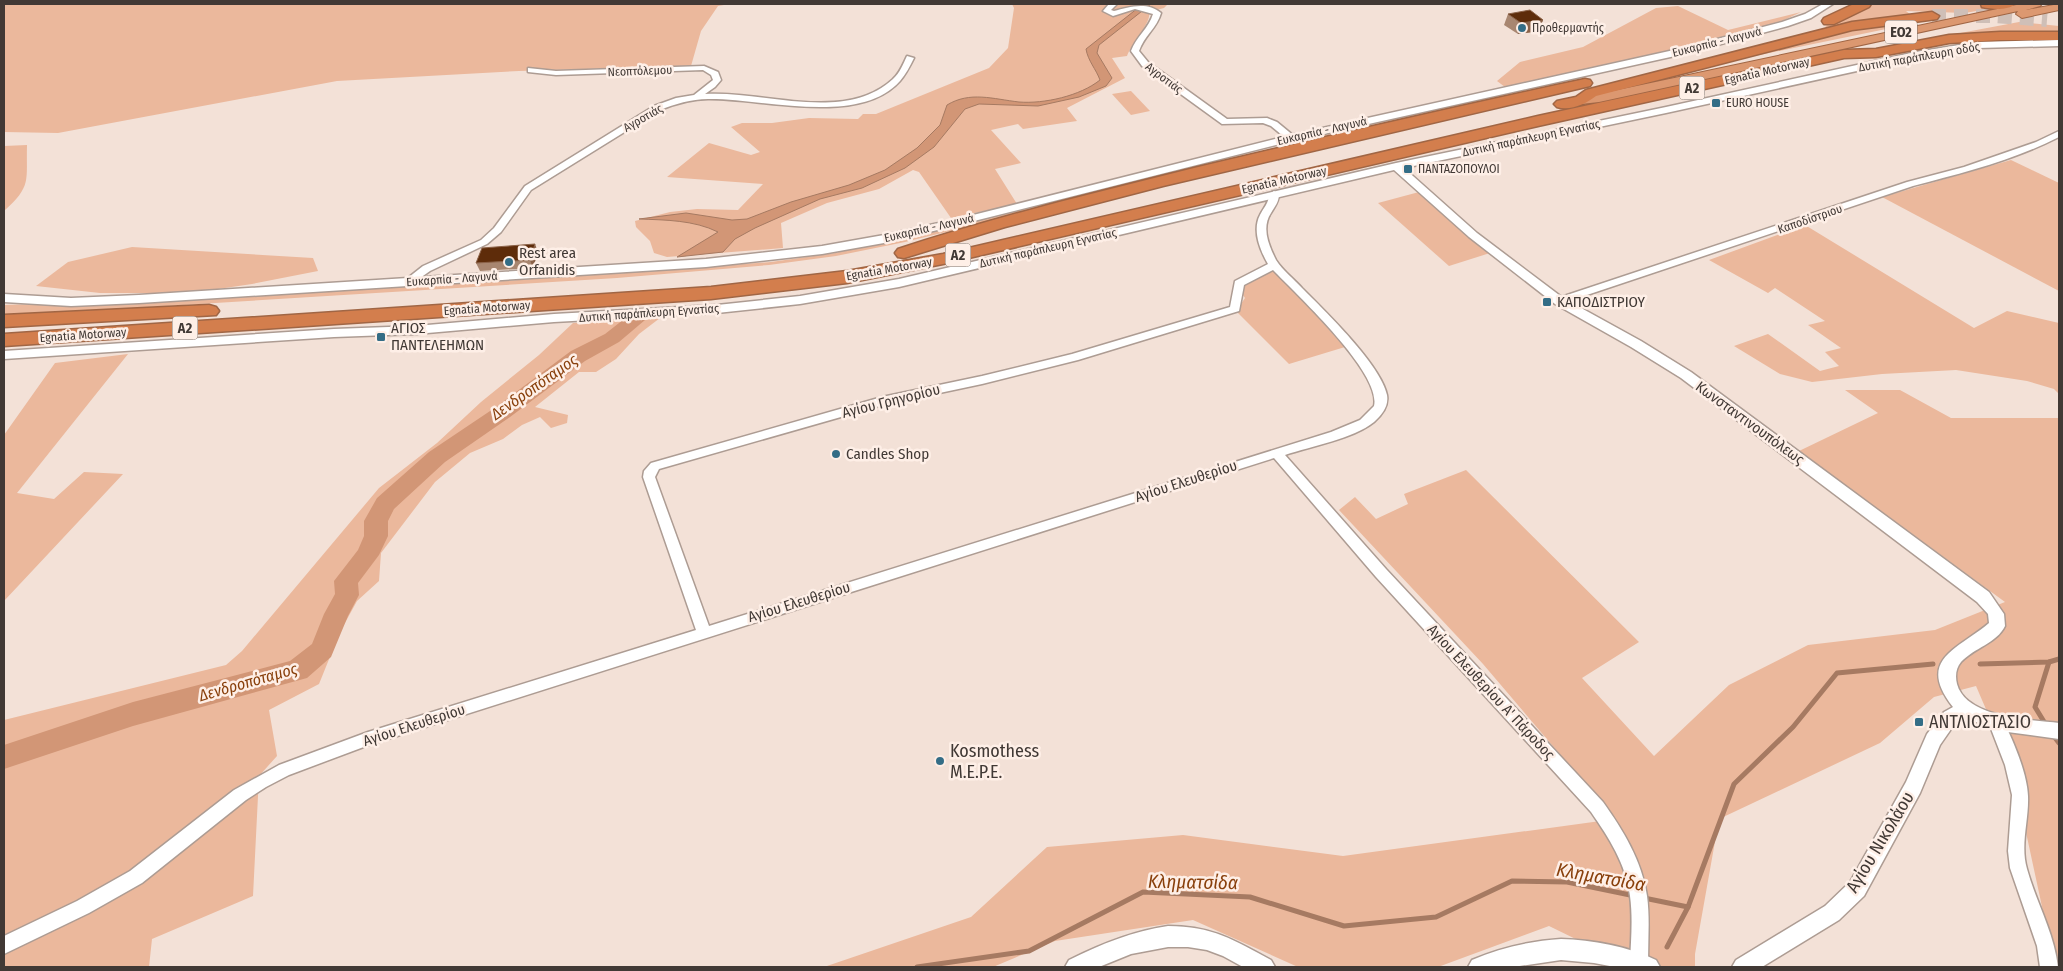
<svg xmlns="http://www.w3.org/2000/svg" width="2063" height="971" font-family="'Fira Sans Condensed',sans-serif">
<rect width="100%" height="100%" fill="#f3e1d7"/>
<!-- green -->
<g fill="#ebb89c">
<path d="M4,4H730L718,6L701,31L691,66L519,71L337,81L58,133L4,132Z"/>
<path d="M1012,4H1168L1164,8L1149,12C1152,22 1131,44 1127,56L1112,58L1125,78L1067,108L1077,121L1023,129L1018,124L991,130L1021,163L995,169L1017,204L951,218L919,172L913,170L879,189L827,203L781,223L783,248L667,257L654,253L650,241L636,227L635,221L670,212L697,209L738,210L763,184L667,177L709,143L751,155L760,152L731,127L742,123H772L809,118L858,119L863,114H876L989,68L1008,48L1014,8Z"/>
<path d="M1871,4H1978L1989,6L1988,9L1965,13L1906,11L1911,15L1879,18L1828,28L1825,26L1852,16Z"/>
<path d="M1678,6L1728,30L1801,12L1778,23L1719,39L1505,87L1497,81L1520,62L1583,47L1656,8Z"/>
<path d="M1930,20L1725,62L1851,29Z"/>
<path d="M2019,22L2059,26V33L2003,32L1955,34Z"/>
<path d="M1131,91L1150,111L1131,115L1112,94Z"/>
<path d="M1329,134L1331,137L905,242L836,256L769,265L617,278L4,316V305L179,299L475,283L771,262L835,253L1112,189Z"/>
<path d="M27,145C26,181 32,186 4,211V146Z"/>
<path d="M2011,160L2059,183V291L1882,197Z"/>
<path d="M1419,192L1490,253L1449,266L1378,203Z"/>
<path d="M1805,225L1974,328L2007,311L2059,323V394L2054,389L2027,381L1956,370L1882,374L1812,382L1780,374L1734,346L1768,334L1820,371L1839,366L1825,352L1841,348L1808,325L1825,321L1775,288L1768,293L1709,260Z"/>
<path d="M132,247L313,258L318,271L252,284L191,293H100L36,286L68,262Z"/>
<path d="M1276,271L1345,347L1289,364L1236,311L1245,298L1237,286L1252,276Z"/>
<path d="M660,318L639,334L616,359L596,372H579L535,407L568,415L567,423L551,428L540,417L522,425L503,439L470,453L435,482L381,553L379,581L357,601L340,632L319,684L269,710L277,756L259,776L253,896L152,939L149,967H4V720L226,665L242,651L379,488L437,443L481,402L539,355L573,323Z"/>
<path d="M128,354L17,493L54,499L84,472L123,474L4,601V435L55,363Z"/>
<path d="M1845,390H1900L1951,418H2059V967H2055L2013,772L1976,686L1934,697L1880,743L1719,819L1695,954V967H1633L1549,926L1438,967H1298L1193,920L1055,941L993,967H824L971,917L1047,847L1183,835L1343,856L1615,819L1483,664L1339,510L1355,497L1376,519L1408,504L1404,494L1466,470L1639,642L1582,678L1654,756L1729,685L1808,645L1935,630L2005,602L1799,451L1878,413Z"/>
</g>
<!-- water -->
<path fill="#d29676" stroke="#a67a62" d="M1143,4H1151L1099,45L1097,53L1112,78L1106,86L1079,97L1038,106L979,104L965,109L934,147L905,168L862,188L820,199L755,228L735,239L723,252L677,257L718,232C694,220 665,220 639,219L686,213L732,220L747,219L791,202L849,185L885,170L917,148L940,125L947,105C970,91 993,99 1019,102C1044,104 1080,96 1100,80C1096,69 1088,61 1086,49Z"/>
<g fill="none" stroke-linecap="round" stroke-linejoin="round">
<!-- stream -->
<g stroke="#a67a62" stroke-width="5">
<path d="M1980,664L2049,662L2059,659"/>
<path d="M2046,725L2035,707L2049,662"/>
<path d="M2053,735L2059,743"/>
<path d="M1644,898L1688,907L1734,784L1793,727L1837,673L1933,664"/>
<path d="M1667,947L1688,907"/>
<path d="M917,967L1029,951L1143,892L1250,897L1344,926L1436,917L1512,881L1567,882L1635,896"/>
</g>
<!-- river -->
<path fill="#d29676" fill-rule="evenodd" d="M635,314L642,316L645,320L619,342L585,361L510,417L445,462L394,509L388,521V536L379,555L358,583L359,595L348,616L331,657L307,678L133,726L4,769V745L133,702L290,661L312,644L324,614L335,594L334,581L358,550L364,536V521L377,498L429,452L496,407L571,351L605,334L628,316Z"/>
<!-- motorway-tunnel -->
<path stroke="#cfbfb7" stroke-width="14" stroke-dasharray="14 8" stroke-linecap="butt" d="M1932,16H1996L2047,20"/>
<defs>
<g id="minor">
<path d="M1109,4H1117L1111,10L1114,11C1129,7 1147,1 1161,13C1157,28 1144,36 1139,51L1148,62L1227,119L1267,118L1277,122L1294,136V140H1288L1271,126L1263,123L1222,124L1142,66L1131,51C1136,37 1149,28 1153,14L1135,9L1113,16L1103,11Z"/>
<path d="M907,56L914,58C910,66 906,74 900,81C859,127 762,98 708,99C691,99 675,104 660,110L531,190L501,232L487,244L430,271L413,283H405L404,281L423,266L481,240L494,228L525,186L654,106L676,98L694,95L713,80L711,75L703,70L556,75L528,72V68L556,71L704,66L718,72L721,80L715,87L705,94C763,90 844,124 893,79C900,73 903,64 907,56Z"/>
<path d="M2059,131V137C2014,160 1963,173 1913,186L1563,303H1555L1554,301L1555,299L1907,182L1964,167L2036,142Z"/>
<path d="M1274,191L1279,194C1279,202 1275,206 1271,213C1261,228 1269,246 1276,260C1283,271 1294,279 1302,288C1325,311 1381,365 1387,395C1389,406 1382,415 1374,422C1353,439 1312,446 1285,455L1386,569L1603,802C1623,830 1642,861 1647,896C1650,918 1648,940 1648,962L1646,967H1632L1630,962C1631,940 1633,918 1630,896C1626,864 1609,838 1591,812L1376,577L1274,458L369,745L289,775L266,787L246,800L142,883L89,913L4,954V936L77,901L130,871L234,790L279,765L368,732L696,630L643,477L644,471L651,463L882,397L982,376L1072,354L1230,307L1235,281L1268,264C1260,250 1252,230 1260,215C1264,207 1269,203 1269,194ZM1273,270C1296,294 1382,373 1374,406L1360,420L1331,432L709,626L655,477L659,469L883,405L982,384L1078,360L1239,311L1244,285Z"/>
<path d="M1996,715L2001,716C2012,738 2027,772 2028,796C2029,820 2020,845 2027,869C2036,902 2054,932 2058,967H2040L2037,946L2010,868L2008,851L2012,795L2005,765L1988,721L1991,716Z"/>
</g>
<g id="tertiary">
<path d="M1823,4H1833L1811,18L1788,26L1684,54L1292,141L958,225L884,243L822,254L706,267L139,303L71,306L4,302V294L71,298L139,295L706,259L822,246L884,235L957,219L1291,135L1683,48L1782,22L1805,14Z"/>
<path d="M2059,40V46L1978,48L1916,58L1666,113L1404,168L1477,233L1563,298L1641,341L1691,372L1989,592L2004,614L2005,626C1997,643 1974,648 1961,662C1956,668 1955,676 1957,684C1966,718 2031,720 2059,723V739L2000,731L1966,718L1956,722L1940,745L1920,793L1864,896L1839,920L1762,967H1732L1736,960L1825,906L1850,882L1906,782L1927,734L1944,712L1953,707C1915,659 1959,649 1989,623L1988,614L1977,602L1681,378L1631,347L1555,304L1469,237L1394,170L899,287L800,304L717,313L554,322L416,334L334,337L4,359V351L334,329L416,326L554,314L717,305L800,296L899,279L1396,163L1666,107L1916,52L1978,42Z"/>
<path d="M1168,926C1212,926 1234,940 1271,960L1275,967H1243L1223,956L1207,950L1188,947H1168L1131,954L1099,967H1065L1069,960C1101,944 1133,931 1168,926Z"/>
<path d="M1561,939C1593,940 1627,946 1656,960L1660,967H1615L1594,963L1561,960L1513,967H1468L1472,960C1500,948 1530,941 1561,939Z"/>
</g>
<path id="trunk" d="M2021,4H2042L2040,6L2026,10L2059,4V10L2022,18L2016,14L2018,11L1599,102L1581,104L1574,100L1581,96L1599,94Z"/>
<g id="motorway">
<path d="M1854,4H1871L1869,7L1834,24H1824L1822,21L1824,18Z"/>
<path d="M1981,4H2015C2008,11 1991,9 1982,7Z"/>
<path d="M1932,12L1939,16L1937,19L1852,30L1596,96C1586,104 1570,111 1557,107L1554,104L1557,101L1576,97L1586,90L1852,22Z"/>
<path d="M2000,32H2059V40H2000L1949,43L1876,57L1844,58L1538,126L943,264L847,283L711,299L4,346V334L711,287L847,271L943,254L1538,116L1844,50L1876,49L1949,35Z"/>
<path d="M1585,79L1590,80L1592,83L1590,86L1163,186L1005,227L904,258L898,257L895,253L898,249C995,217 1094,193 1194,168C1324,137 1454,107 1585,79Z"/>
<path d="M209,305L216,307L219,311L216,315L4,327V315Z"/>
</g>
</defs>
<!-- minor casing -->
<use href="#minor" stroke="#ad9c93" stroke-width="3"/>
<!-- tertiary casing -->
<use href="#tertiary" stroke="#ad9c93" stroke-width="3"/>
<!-- trunk casing -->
<use href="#trunk" stroke="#a06645" stroke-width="2"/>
<!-- motorway casing -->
<use href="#motorway" stroke="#a06645" stroke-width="3"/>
<!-- minor -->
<use href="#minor" fill="#fff" fill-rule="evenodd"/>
<!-- tertiary -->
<use href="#tertiary" fill="#fff" fill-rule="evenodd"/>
<!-- trunk -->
<use href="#trunk" fill="#dc9870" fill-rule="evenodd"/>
<!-- motorway -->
<use href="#motorway" fill="#d37e4d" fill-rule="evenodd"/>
</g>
<!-- wall -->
<g fill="#a88670">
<path d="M1508,14L1543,20L1539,31L1518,34L1504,25Z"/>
<path d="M538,252L533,268L480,271L476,263Z"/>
</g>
<!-- shaded-wall -->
<g fill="#8b6248">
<path d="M1543,20L1539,31L1518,34L1521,23Z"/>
<path d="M535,244L538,252L533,268L530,260Z"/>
</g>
<!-- building -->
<g fill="#5e2c0a" stroke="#8b6248">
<path d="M1530,10L1543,20L1521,23L1508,14Z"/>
<path d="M535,244L530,260L476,263L482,248Z"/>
</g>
<!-- markers -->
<g fill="#346d86" stroke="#feefe7" stroke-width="2">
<circle cx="1522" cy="28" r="5"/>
<rect x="1711" y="98" width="10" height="10" rx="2.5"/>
<rect x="1403" y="164" width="10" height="10" rx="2.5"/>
<circle cx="509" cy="262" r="5"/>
<rect x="1542" y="297" width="10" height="10" rx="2.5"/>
<rect x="376" y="332" width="10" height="10" rx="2.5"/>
<circle cx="836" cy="454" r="5"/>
<rect x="1914" y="717" width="10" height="10" rx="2.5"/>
<circle cx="940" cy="761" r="5"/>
</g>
<g text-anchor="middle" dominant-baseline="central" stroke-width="5" stroke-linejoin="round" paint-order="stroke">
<!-- far-poi labels -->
<g font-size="12" fill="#413935" stroke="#feefe7" text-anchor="start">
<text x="1532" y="28">Προθερμαντής</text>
<text x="1726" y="103">EURO HOUSE</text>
<text x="1418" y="169">ΠΑΝΤΑΖΟΠΟΥΛΟΙ</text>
</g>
<!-- far-street labels -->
<g font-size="12" fill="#413935" stroke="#feefe7">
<text transform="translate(1717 42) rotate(-14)">Ευκαρπία - Λαγυνά</text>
<text transform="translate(1919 57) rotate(-10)">Δυτική παράπλευρη οδός</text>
<text transform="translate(640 71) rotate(-2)">Νεοπτόλεμου</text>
<text transform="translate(1767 71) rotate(-13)">Egnatia Motorway</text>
<text transform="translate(1164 78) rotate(37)">Αγροτιάς</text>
<text transform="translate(643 118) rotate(-30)">Αγροτιάς</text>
<text transform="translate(1322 131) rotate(-13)">Ευκαρπία - Λαγυνά</text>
<text transform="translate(1531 138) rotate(-12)">Δυτική παράπλευρη Εγνατίας</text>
<text transform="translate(1284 180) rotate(-13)">Egnatia Motorway</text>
<text transform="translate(1810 219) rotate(-19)">Καποδίστριου</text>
<text transform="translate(929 228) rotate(-13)">Ευκαρπία - Λαγυνά</text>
<text transform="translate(1048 248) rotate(-13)">Δυτική παράπλευρη Εγνατίας</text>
<text transform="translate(889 269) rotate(-10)">Egnatia Motorway</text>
<text transform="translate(452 279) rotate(-4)">Ευκαρπία - Λαγυνά</text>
<text transform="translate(487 308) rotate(-4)">Egnatia Motorway</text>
<text transform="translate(649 313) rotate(-4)">Δυτική παράπλευρη Εγνατίας</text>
<text transform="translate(83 335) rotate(-4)">Egnatia Motorway</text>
</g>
<!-- shield labels -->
<g fill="#feefe7" stroke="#7a706a" stroke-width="1">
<rect x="1885" y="20.5" width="32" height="23" rx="4"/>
<rect x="1679.5" y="76.5" width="25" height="23" rx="4"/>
<rect x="945.5" y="243.5" width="25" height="23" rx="4"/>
<rect x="172.5" y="316.5" width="25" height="23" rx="4"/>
</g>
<g font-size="14" font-weight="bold" fill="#413935">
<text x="1901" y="32">ΕΟ2</text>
<text x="1692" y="88">Α2</text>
<text x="958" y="255">Α2</text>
<text x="185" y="328">Α2</text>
</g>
<!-- poi labels -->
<g font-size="15" fill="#413935" stroke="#feefe7" text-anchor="start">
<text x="519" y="253">Rest area<tspan x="519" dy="17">Orfanidis</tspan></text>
<text x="1557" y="302">ΚΑΠΟΔΙΣΤΡΙΟΥ</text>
<text x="391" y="328">ΑΓΙΟΣ<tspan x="391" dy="17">ΠΑΝΤΕΛΕΗΜΩΝ</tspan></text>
<text x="846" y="454">Candles Shop</text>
</g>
<!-- street labels -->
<g font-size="15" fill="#413935" stroke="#feefe7">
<text transform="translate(891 401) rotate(-14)">Αγίου Γρηγορίου</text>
<text transform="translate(1750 423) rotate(36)">Κωνσταντινουπόλεως</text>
<text transform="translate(1186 481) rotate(-18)">Αγίου Ελευθερίου</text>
<text transform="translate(799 602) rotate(-17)">Αγίου Ελευθερίου</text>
<text transform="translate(1491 692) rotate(47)">Αγίου Ελευθερίου Α' Πάροδος</text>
<text transform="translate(414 725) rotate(-18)">Αγίου Ελευθερίου</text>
</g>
<!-- water labels -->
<g font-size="16" font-style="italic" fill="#89400c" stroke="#feefe7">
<text transform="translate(534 387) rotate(-35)">Δενδροπόταμος</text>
<text transform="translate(248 682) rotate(-16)">Δενδροπόταμος</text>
</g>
<!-- near-poi labels -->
<g font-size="18" fill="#413935" stroke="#feefe7" text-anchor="start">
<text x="1929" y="722">ΑΝΤΛΙΟΣΤΑΣΙΟ</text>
<text x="950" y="751">Kosmothess<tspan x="950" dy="21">M.E.P.E.</tspan></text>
</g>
<!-- near-street labels -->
<g font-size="18" fill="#413935" stroke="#feefe7">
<text transform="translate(1880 842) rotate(-59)">Αγίου Νικολάου</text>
</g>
<!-- near-water labels -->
<g font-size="19" font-style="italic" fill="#89400c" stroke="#feefe7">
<text transform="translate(1601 877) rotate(10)">Κληματσίδα</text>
<text transform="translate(1193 882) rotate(1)">Κληματσίδα</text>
</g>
</g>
<!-- border -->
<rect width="2063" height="971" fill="none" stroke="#413935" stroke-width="10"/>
</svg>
